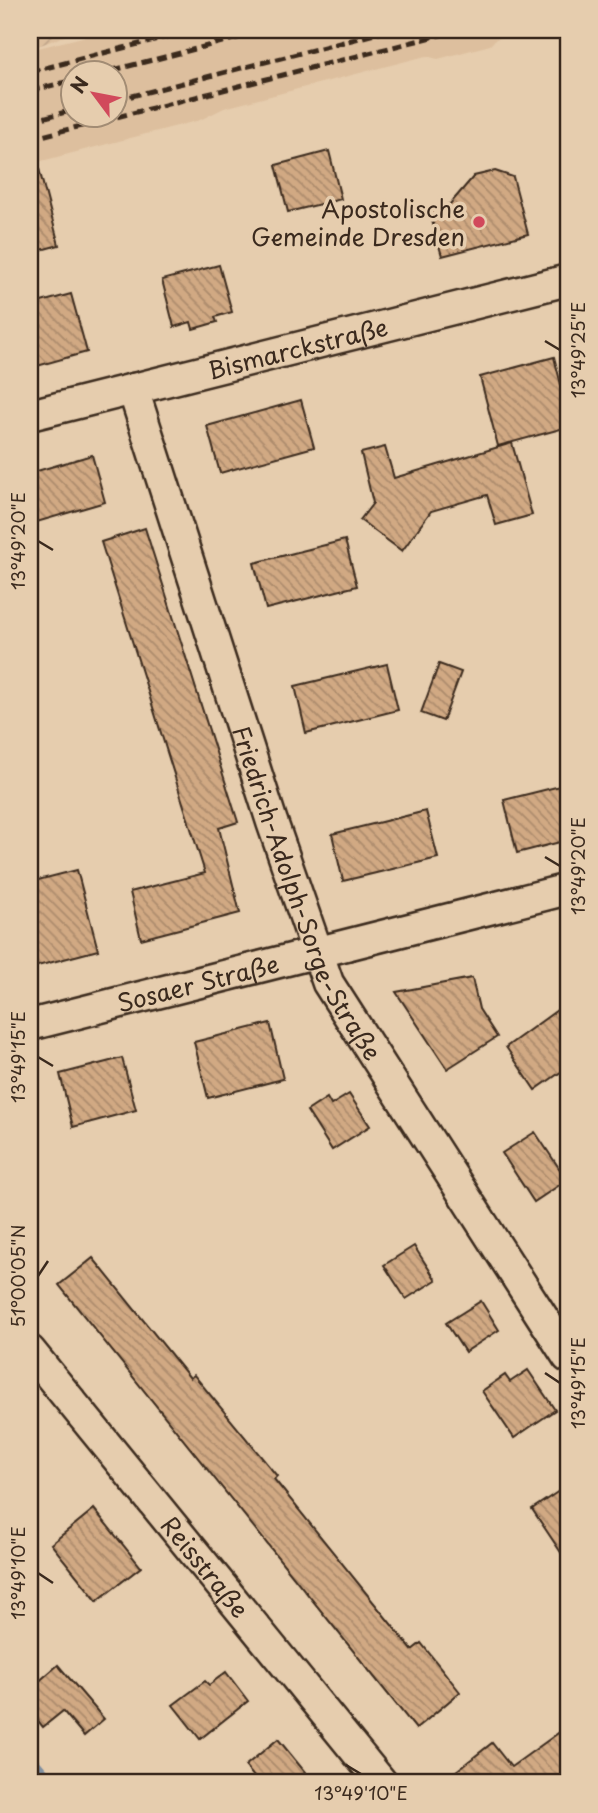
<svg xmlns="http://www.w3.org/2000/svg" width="598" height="1813" font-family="'Playpen Sans',sans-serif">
<defs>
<pattern id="industrial-furrows" width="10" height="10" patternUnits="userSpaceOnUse" patternTransform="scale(1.75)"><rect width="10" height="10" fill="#ddbf9e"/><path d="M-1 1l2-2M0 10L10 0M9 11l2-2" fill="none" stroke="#bfa488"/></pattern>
<pattern id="building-back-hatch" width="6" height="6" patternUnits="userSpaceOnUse" patternTransform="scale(1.75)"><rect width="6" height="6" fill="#d1a983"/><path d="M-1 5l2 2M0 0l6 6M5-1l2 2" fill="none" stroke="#ab8a6b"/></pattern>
</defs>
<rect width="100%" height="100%" fill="#e6cdae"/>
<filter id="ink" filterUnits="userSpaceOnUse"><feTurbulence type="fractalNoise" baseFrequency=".0143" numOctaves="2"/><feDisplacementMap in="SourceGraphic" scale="14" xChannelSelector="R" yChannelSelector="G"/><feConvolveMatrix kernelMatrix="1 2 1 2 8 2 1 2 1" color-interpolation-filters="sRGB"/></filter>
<g filter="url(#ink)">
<!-- built -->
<path fill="#ddbf9e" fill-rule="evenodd" d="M111,30H532L496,39L490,45L438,59L426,56L224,108L200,120L30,164V50ZM74,74H116V116H74Z"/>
<!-- industrial -->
<path fill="url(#industrial-furrows)" d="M30,30H80L30,49Z"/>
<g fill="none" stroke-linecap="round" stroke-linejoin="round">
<!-- stream -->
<path stroke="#808fa0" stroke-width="9" d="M30,1756L53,1783"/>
</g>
<!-- building -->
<g fill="url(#building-back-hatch)" stroke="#3b2a1e" stroke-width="2">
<path d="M329,151L341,199L288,212L276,165Z"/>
<path d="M38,165L59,245L30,253V166Z"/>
<path d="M495,171L513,177L528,234L442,256L429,210L450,204L474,176Z"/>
<path d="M219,265L232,312L215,317L217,322L193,329L191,322L174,327L162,280Z"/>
<path d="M71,294L87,352L30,368V305Z"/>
<path d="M554,357L568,412V427L498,446L480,377Z"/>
<path d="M301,400L314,447L220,473L207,426Z"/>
<path d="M512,443L532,515L496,525L487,495L431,511L402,551L360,520L373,503L361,453L385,447L394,478Z"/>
<path d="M92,455L105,502L30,524V473Z"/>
<path d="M145,528L238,822L219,828L240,913L141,939L130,892L205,873L101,542Z"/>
<path d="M345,540L357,586L266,609L254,563Z"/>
<path d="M387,664L398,710L306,733L295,686Z"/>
<path d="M439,664L461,672L443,721L421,713Z"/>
<path d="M568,784V840L517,853L504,800Z"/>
<path d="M426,811L438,858L343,881L332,834Z"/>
<path d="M77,870L98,950L30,968V882Z"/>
<path d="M472,978L479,1009L497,1037L447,1069L396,992Z"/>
<path d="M560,1008L568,1046V1067L535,1090L506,1047Z"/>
<path d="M270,1023L283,1079L208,1098L194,1042Z"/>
<path d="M122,1058L136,1110L73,1127L60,1074Z"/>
<path d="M349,1094L370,1126L332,1150L307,1111L327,1098L331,1105Z"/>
<path d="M535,1132L567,1180L534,1202L502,1153Z"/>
<path d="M414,1246L436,1280L406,1299L384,1265Z"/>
<path d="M93,1258L190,1378L194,1375L277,1476L274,1479L412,1650L421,1643L460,1692L416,1729L59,1285Z"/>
<path d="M481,1301L499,1330L465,1352L446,1323Z"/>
<path d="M528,1370L555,1410L514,1438L482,1391L505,1375L510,1382Z"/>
<path d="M568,1485V1563L532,1509Z"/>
<path d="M94,1509L141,1567L97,1601L51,1544Z"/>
<path d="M58,1665L104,1719L84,1736L63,1711L43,1727L30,1711V1689Z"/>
<path d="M226,1672L248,1701L200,1739L173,1705L205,1681L209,1685Z"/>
<path d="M568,1726V1783H441L492,1743L511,1767Z"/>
<path d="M278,1739L314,1783H259L245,1766Z"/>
</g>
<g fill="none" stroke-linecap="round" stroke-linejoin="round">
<defs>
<g id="street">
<path id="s1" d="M133,389L272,822L328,983L568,1357"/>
<path id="s2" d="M30,415L568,280"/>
<path id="s3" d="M30,1025L568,889"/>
<path id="s4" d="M30,1351L382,1783"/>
</g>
</defs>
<!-- street casing -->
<use href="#street" stroke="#3b2a1e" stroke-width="35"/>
<!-- street -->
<use href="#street" stroke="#e6cdae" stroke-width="30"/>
<!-- rail -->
<g stroke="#3b2a1e" stroke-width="5" stroke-dasharray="10 5" stroke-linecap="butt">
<path d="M30,72L193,30"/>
<path d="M98,74L269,30"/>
<path d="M30,91L74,80"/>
<path d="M116,100L391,30"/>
<path d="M30,121L74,110"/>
<path d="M30,139L460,30"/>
</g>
</g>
</g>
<!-- ticks -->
<path fill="none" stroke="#3b2a1e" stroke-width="2.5" d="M545,341L560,350M38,541L53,550M545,857L560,866M38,1057L53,1066M38,1276L48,1261M545,1373L560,1383M38,1573L53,1583M346,1765L361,1774"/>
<!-- markers -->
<circle fill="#d1495b" stroke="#e6cdae" stroke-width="2.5" cx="479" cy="222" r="7"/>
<g text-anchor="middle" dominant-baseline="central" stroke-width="7" stroke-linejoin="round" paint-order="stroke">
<!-- poi labels -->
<g font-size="24" fill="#3b2a1e" stroke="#e6cdae" text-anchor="end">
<text x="465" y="208">Apostolische<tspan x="465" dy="28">Gemeinde Dresden</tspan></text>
</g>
<!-- street labels -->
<g font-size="24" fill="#3b2a1e" stroke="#e6cdae">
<text stroke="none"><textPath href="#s2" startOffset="276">Bismarckstraße</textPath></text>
<text stroke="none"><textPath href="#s1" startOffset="534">Friedrich-Adolph-Sorge-Straße</textPath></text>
<text stroke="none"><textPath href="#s3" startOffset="173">Sosaer Straße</textPath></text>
<text stroke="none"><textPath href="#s4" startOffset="278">Reisstraße</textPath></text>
</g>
</g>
<!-- margin -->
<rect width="598" height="1813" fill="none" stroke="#e6cdae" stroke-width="77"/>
<!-- north arrow -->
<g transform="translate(94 94) rotate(302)"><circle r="33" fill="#e6cdae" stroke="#a28c74" stroke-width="2"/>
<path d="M0-5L12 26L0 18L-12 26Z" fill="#d1495b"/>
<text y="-10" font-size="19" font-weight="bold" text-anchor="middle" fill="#3b2a1e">N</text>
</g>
<rect x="38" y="38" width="522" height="1736" fill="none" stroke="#3b2a1e" stroke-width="2.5"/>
<g font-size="18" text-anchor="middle" fill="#3b2a1e">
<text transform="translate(579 350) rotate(-90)" y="6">13°49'25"E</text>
<text transform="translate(19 541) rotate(-90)" y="6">13°49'20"E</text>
<text transform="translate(579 866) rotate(-90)" y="6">13°49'20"E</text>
<text transform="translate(19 1057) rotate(-90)" y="6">13°49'15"E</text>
<text transform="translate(19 1276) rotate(-90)" y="6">51°00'05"N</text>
<text transform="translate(579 1383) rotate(-90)" y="6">13°49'15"E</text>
<text transform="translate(19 1573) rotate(-90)" y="6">13°49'10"E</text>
<text x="361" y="1800">13°49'10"E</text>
</g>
</svg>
